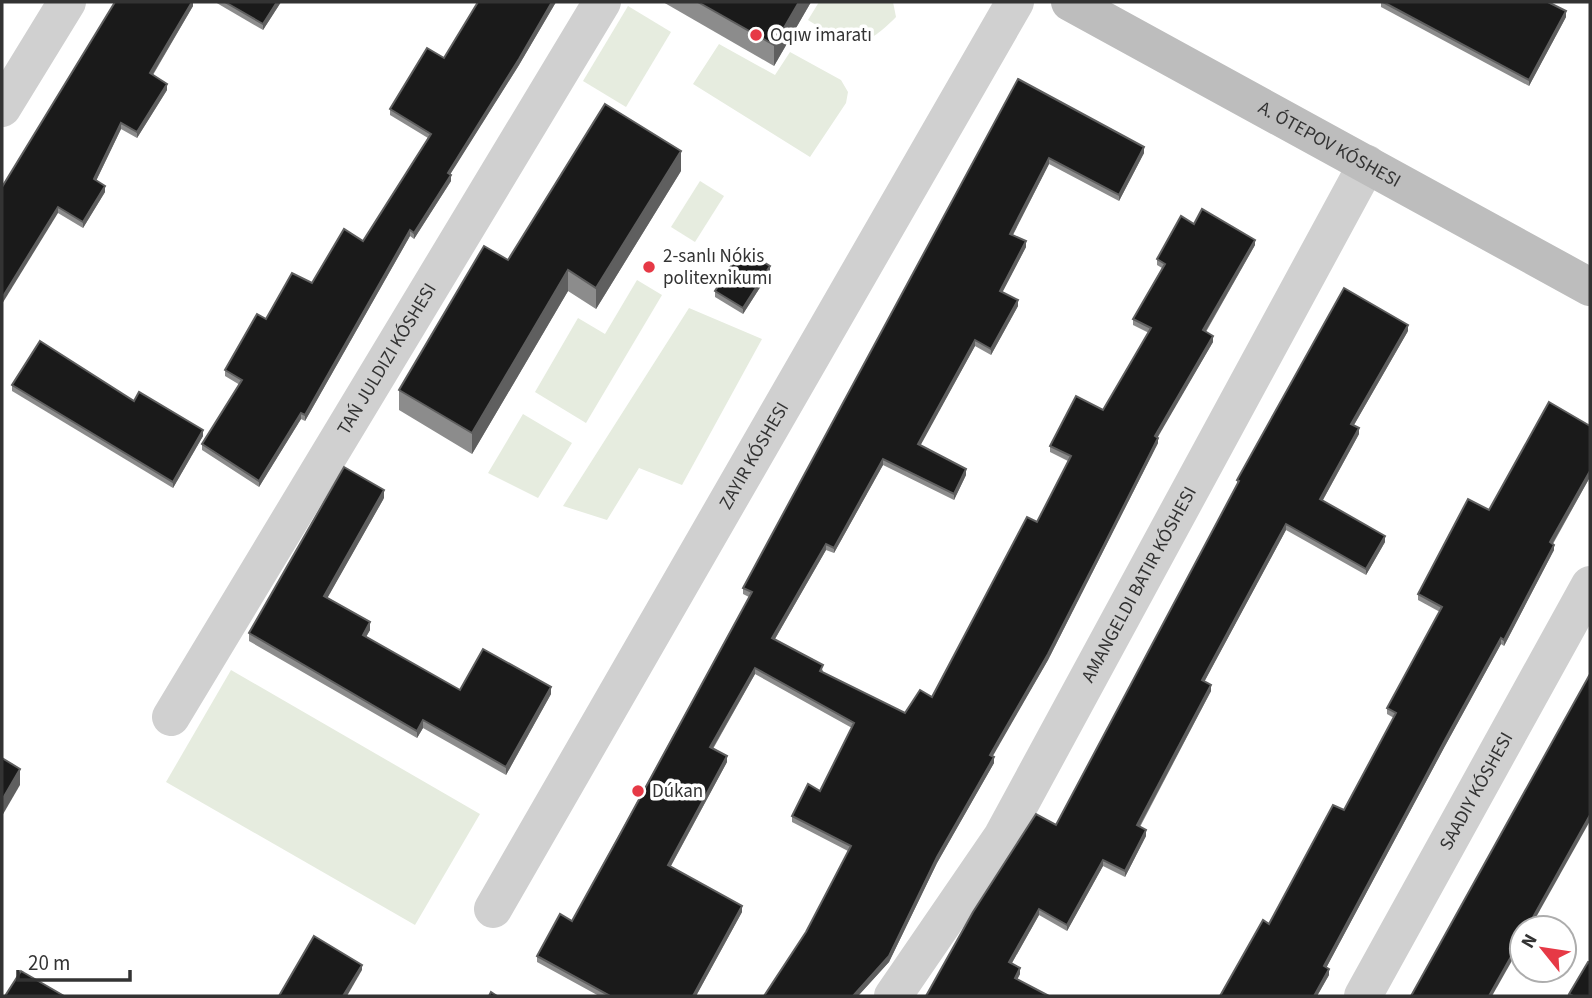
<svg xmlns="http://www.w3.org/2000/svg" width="1592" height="998" font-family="'Source Sans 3',sans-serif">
<rect width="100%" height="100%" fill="#fff"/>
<!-- green -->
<g fill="#e6ecdf">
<path d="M819,2H893L896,17C860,54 849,45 808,20Z"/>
<path d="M628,6L671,32L626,107L583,81Z"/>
<path d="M719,44L775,75L790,52L841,80L848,92L846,103L810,157L693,84Z"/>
<path d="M700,181L724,196L695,242L671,227Z"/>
<path d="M637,280L662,295L586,423L535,392L578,318L605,334Z"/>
<path d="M689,308L762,339L682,485L639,468L607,520L563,506Z"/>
<path d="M523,414L572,443L538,498L488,473Z"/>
<path d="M231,670L480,814L415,925L166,782Z"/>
</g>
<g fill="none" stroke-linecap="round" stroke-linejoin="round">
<!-- minor -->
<g stroke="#d0d0d0" stroke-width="38">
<path d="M2,108L67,2"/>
<path id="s1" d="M171,717L602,2"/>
<path id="s2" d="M493,909L1015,2"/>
<path id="s3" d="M893,996L1002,837L1367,164"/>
<path id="s4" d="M1363,996L1590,585"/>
</g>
<!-- secondary -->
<path stroke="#bdbdbd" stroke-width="38" id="s5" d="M1070,2L1590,287"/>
</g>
<!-- wall -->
<g fill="#8c8c8c">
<path d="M193,2V6L153,75L167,90L137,138L121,129L96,181L105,192L83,228L58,213L2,187Z"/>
<path d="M215,2H281L263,30Z"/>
<path d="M478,2H556L519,65L450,174L451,181L414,239L410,236L305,421L301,419L259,487L202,450V444L240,385L225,376V370L266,319L363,241L428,138L390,115V109L444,58Z"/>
<path d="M663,2H811L774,66Z"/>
<path d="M1381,2H1548L1566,17L1529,86L1381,7Z"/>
<path d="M1018,79L1144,153L1119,201L1049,164L1013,235L1026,247L1002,292L1018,306L991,355L975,346L920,445L966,475L954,500L883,465L834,553L826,550L775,639L823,670L822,673L905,713L932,697L1037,522L1068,461L1050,452V446L1103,410L1149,333L1133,325V319L1162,268L1157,265V259L1194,224L1255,245L1206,332L1213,342L1157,437L1158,443L1048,660L992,756L994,763L937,863L889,962L858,996H764L806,932L848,851L792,822V816L820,791L852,728L755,674L713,749L727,762L671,866L742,912L696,996H599L537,962V956L572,921L749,597L743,594V588Z"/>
<path d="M681,171L596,309L568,291L472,454L399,410V390L508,260Z"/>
<path d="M770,272L743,314L715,297V291Z"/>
<path d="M1408,331L1354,425L1359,434L1323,500L1385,542L1366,575L1286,530L1204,682L1211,691L1140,827L1146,836L1125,877L1103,866L1067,931L1039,915L1012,963L1020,974L1017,979L926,996L1056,825L1237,485V480Z"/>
<path d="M12,385L134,401L203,436L173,488L12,391Z"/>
<path d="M1590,477L1553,544L1554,550L1504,646L1501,644L1445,746L1326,968L1329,975L1317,996H1220L1344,810L1394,718L1387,714V708L1440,612L1418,600V594L1489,510Z"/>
<path d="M384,498L327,598L370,630L366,637L460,690L551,694L506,775L423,728L417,738L249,641V633Z"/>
</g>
<!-- shaded-wall -->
<g fill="#5f5f5f">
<path d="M192,2H193V6L150,79V73Z"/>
<path d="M277,2H281L263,30V24Z"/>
<path d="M552,2H556L519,65L448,178V173Z"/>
<path d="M799,2H811L774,66V45Z"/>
<path d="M1566,11V17L1529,86V80Z"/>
<path d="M167,84V90L137,138V132Z"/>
<path d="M121,123V129L94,185V179Z"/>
<path d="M1144,147V153L1119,201V195Z"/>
<path d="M681,151V171L596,309V288Z"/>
<path d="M1049,158V164L1010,240V234Z"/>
<path d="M451,175V181L414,239V233Z"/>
<path d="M105,186V192L83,228V222Z"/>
<path d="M58,207V213L2,304V298Z"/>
<path d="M410,230V236L305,421V415Z"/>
<path d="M1255,240V245L1203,336V330Z"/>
<path d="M1026,241V247L1000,297V291Z"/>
<path d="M770,266V272L743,314V308Z"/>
<path d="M568,270V291L472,454V433Z"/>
<path d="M1018,300V306L991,355V349Z"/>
<path d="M1408,325V331L1351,430V424Z"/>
<path d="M1213,336V342L1155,442V436Z"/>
<path d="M975,340V346L918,450V444Z"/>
<path d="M301,413V419L259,487V481Z"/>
<path d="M1359,428V434L1320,505V499Z"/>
<path d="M203,430V436L173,488V482Z"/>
<path d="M1158,438V443L1048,660L990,761V755Z"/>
<path d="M883,459V465L834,553V548Z"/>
<path d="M966,469V475L954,500V494Z"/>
<path d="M1590,471V477L1550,548V542Z"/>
<path d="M384,490V498L324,604V596Z"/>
<path d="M1286,524V530L1202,686V680Z"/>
<path d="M1385,536V542L1366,575V569Z"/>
<path d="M826,544V550L772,644V638Z"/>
<path d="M1554,545V550L1504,646V640Z"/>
<path d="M370,622V630L363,642V635Z"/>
<path d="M1501,638V644L1445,746L1324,972V966L1445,740Z"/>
<path d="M755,668V674L710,753V747Z"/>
<path d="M1211,685V691L1137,831V825Z"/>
<path d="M551,687V694L506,775V767Z"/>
<path d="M423,720V728L417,738V731Z"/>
<path d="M727,756V762L668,871V865Z"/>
<path d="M994,757V763L937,863L889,962L858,996H853L937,857Z"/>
<path d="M20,769V785L2,816V800Z"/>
<path d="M1590,815V821L1530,928H1527Z"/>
<path d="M1146,830V836L1125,877V871Z"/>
<path d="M1103,860V866L1067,931V925Z"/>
<path d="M742,906V912L696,996H693Z"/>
<path d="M1039,909V915L1009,968V962Z"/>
<path d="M1522,937V943L1492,996H1489Z"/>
<path d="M362,965V970L347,996H343Z"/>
<path d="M1020,968V974L1015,984V978Z"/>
<path d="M1329,969V975L1317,996H1314Z"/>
</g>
<!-- building -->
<g fill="#1a1a1a" stroke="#5f5f5f" stroke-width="2">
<path d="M115,2H192L150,73L167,84L137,132L121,123L94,179L105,186L83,222L58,207L2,298V187Z"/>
<path d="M225,2H277L263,24Z"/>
<path d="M478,2H552L519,59L448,173L451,175L414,233L410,230L305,415L301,413L259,481L202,444L242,380L225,370L257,314L266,319L292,273L312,283L344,229L363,241L431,134L390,109L427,48L444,58Z"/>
<path d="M698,2H799L774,45Z"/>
<path d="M1383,2H1548L1566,11L1529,80Z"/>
<path d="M1018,79L1144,147L1119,195L1049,158L1010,234L1026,241L1000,291L1018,300L991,349L975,340L918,444L966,469L954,494L883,459L834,548L826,544L772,638L823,665L820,671L905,713L920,690L932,697L1027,517L1037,522L1071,456L1050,446L1076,396L1103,410L1151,328L1133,319L1165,264L1157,259L1181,216L1194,224L1202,209L1255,240L1203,330L1213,336L1155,436L1158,438L1104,545L1048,654L990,755L994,757L937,857L889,956L853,996H764L806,932L851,846L792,816L808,784L820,791L854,723L755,668L710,747L727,756L668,865L742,906L693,996H610L537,956L560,914L572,921L618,838L752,592L743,588Z"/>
<path d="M605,104L681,151L596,288L568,270L472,433L399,390L484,246L508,260Z"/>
<path d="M742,249L770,266L743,308L715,291Z"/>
<path d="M1344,288L1408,325L1351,424L1359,428L1320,499L1385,536L1366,569L1286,524L1202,680L1211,685L1137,825L1146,830L1125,871L1103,860L1067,925L1039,909L1009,962L1020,968L1015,978L1049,996H926L973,912L1036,814L1056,825L1239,481L1237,480Z"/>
<path d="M40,341L134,401L139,392L203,430L173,482L12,385Z"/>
<path d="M1549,402L1590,426V471L1550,542L1554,545L1504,640L1501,638L1445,740L1324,966L1329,969L1314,996H1220L1263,920L1269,924L1333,805L1344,810L1396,713L1387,708L1442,607L1418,594L1468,499L1489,510Z"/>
<path d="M344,467L384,490L324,596L370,622L363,635L460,690L483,649L551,687L506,767L423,720L417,731L249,633Z"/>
<path d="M1590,674V815L1527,928H1522V937L1489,996H1411Z"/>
<path d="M2,758L20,769L2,800Z"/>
<path d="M314,936L362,965L343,996H279Z"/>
<path d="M1588,962L1590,963V996H1573L1569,994Z"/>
<path d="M21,971L64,996H5Z"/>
<path d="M491,992L497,996H489Z"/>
</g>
<!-- markers -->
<g fill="#e63946" stroke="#fff" stroke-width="2.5">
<circle cx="756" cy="35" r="7"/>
<circle cx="649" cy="267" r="7"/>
<circle cx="638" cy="791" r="7"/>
</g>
<g text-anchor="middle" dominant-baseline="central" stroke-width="7" stroke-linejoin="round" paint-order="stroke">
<!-- poi labels -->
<g font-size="19" fill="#333" stroke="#fff" text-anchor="start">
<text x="770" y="35">Oqıw imaratı</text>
<text x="663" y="256">2-sanlı Nókis<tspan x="663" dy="22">politexnikumı</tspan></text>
<text x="652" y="791">Dúkan</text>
</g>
<!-- street labels -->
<g font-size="19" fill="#333" stroke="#fff">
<text stroke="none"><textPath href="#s5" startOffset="296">A. ÓTEPOV KÓSHESI</textPath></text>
<text stroke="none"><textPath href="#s1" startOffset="418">TAŃ JULDIZI KÓSHESI</textPath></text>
<text stroke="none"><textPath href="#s2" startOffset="523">ZAYIR KÓSHESI</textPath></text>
<text stroke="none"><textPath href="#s3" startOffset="480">AMANGELDI BATIR KÓSHESI</textPath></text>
<text stroke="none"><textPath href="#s4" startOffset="234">SAADIY KÓSHESI</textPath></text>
</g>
</g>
<!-- border -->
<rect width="1592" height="998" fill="none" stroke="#333333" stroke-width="7"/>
<!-- north arrow -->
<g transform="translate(1543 949) rotate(300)"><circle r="33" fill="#ffffff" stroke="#adadad" stroke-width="2"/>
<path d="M0-5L12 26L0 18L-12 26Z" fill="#e63946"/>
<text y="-10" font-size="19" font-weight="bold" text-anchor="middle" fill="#333333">N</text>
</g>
<!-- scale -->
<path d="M18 970v10h112v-10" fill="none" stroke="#333333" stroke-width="3.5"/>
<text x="28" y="970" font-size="21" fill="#333333" stroke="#ffffff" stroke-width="5" paint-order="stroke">20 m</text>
</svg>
